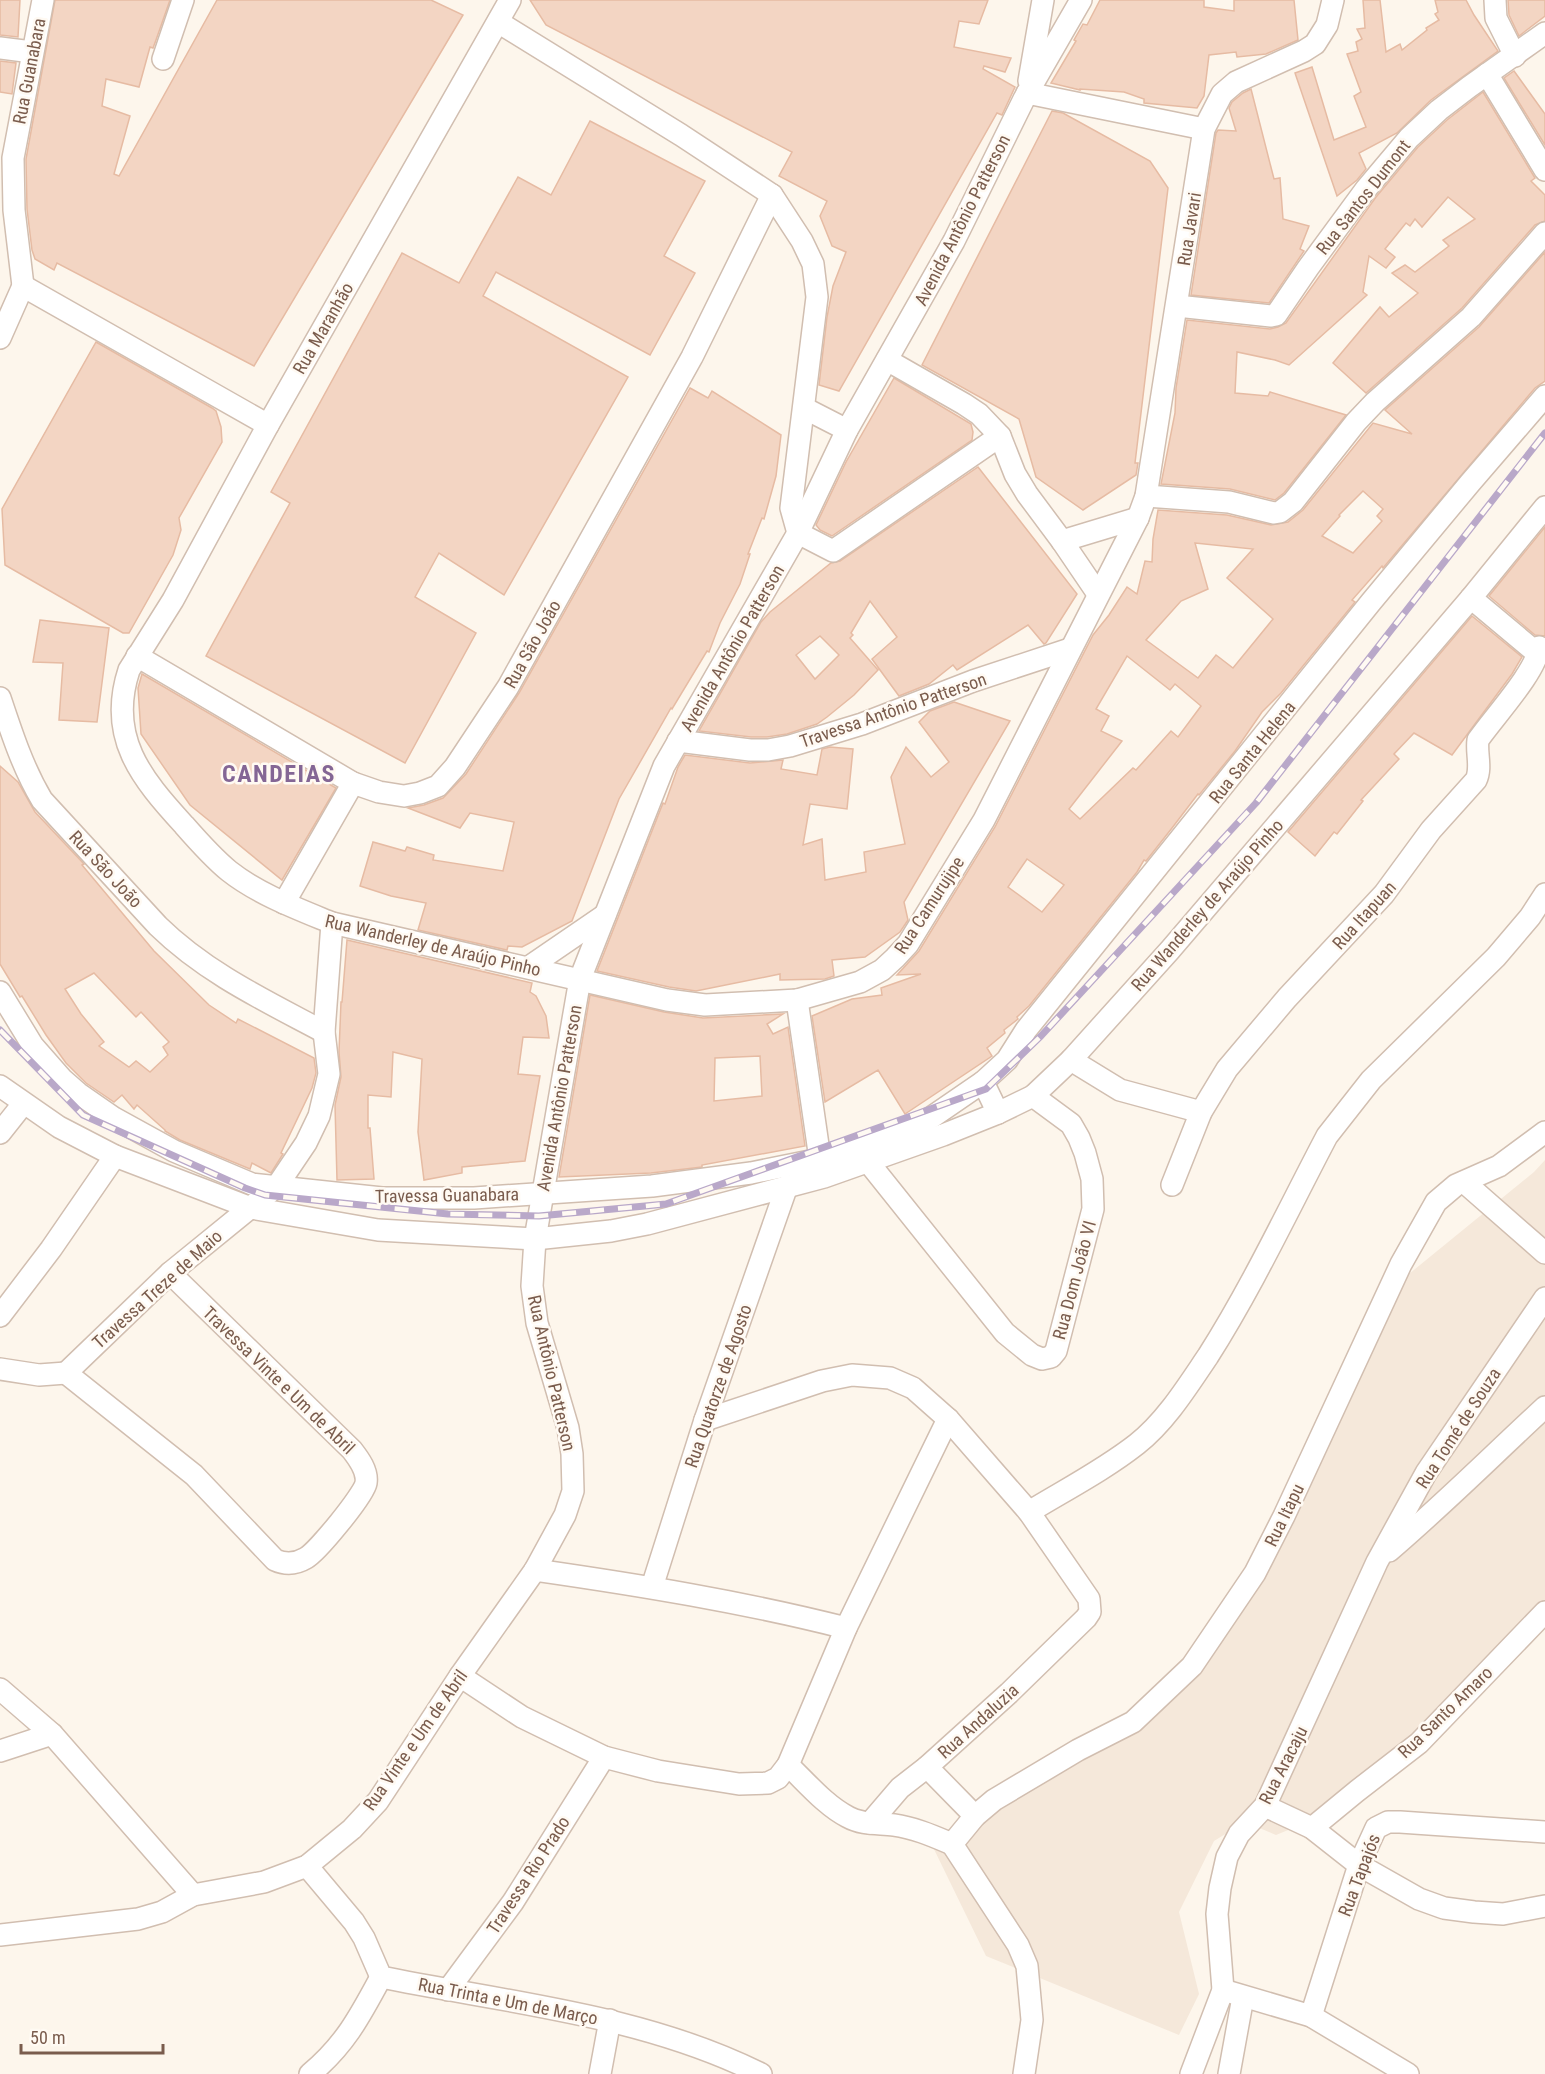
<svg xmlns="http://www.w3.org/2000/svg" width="1545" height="2074" font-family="'Roboto Condensed',sans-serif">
<rect width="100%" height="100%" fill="#fdf6ec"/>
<!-- residential -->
<path fill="#f5e8da" d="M1545,1160V1601L1393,1768L1332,1812L1276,1835L1245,1822L1214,1841L1179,1912L1199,1994L1179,2035L986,1956L930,1841L1116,1731L1167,1681L1239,1581L1393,1287L1534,1172Z"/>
<!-- building -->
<g fill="#f3d5c3" stroke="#e6bba3" stroke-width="1.5" fill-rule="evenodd">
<path d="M0,0H20L18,37L0,35Z"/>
<path d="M55,0H170L156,40L153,48L150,47L139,87L106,79L102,106L130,116L114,174L119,176L217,0H431L463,15L254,366L57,263L54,270L35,259L32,250L27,209L26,159Z"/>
<path d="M530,0H988L979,24L959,21L954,47L1011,58L1005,72L984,66L983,69L1015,87L1002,115L997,113L839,391L819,385L827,317L833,286L846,252L832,246L820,216L827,201L779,176L792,152L546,25Z"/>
<path d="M1100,0H1204V7L1234,11V0H1294L1298,40L1266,54L1237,57L1236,52L1209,55L1204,96L1197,108L1144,103V99L1124,92L1080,89V90L1051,83L1076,41L1074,40L1083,24L1087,25Z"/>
<path d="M1363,0H1380L1386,52L1400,44L1402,50L1427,30L1426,28L1439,20L1435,14L1438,12L1435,0H1466L1474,15L1498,51L1431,100L1397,133L1359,153L1366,169L1357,180L1337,196L1295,73L1312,67L1334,140L1366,127L1354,96L1361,92L1347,54L1358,51L1356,42L1362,39L1357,29L1365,28Z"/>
<path d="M1508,0H1545V16L1519,36L1509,15Z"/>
<path d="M0,61L16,63L12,94L0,92Z"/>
<path d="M1514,71L1545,114V145L1504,78Z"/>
<path d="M1251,89L1274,179L1280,178L1283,219L1309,226L1300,249L1304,251L1269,303L1191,295L1216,133L1218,130L1236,131L1229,108L1232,102L1243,93Z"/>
<path d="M1483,92L1535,178L1531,181L1545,195V221L1535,225L1462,308L1366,393L1333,363L1380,307L1389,317L1418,293L1392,273L1405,265L1415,272L1449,246L1443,240L1475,219L1448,197L1422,227L1415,219L1410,226L1406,223L1385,249L1395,257L1386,268L1369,256L1363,292L1367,295L1289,365L1275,360L1237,352L1235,393L1268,396L1270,392L1346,415L1284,493L1275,500L1230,489L1161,484L1175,413L1176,388L1187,320L1270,329L1278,327L1286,323L1376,197L1418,147L1447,120Z"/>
<path d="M1052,111L1063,113L1150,161L1168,188L1135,463H1138L1136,475L1083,510L1036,477L1019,419L922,365Z"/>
<path d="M590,121L705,181L664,256L695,273L650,355L496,272L483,296L628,377L504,595L439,553L415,597L476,633L405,763L206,656L290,503L271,492L402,253L459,283L518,177L551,195Z"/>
<path d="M1545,252V381L1535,388L1383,568L1382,566L1352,600L1355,602L1281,693L1262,712L1235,751L1199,795L1198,794L1172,828L1146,861L1144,860L1137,872L1029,1006L1017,1017L1018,1019L1004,1030L1005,1033L987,1048L992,1056L905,1114L878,1070L825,1102L812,1016L852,999L882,995L881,988L921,974L897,975L919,951L995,827L1093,635L1109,615L1127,587L1137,594L1145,561L1152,562L1153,539L1158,510L1227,515L1271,525L1288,522L1303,510L1373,423L1412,434L1385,410L1479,327ZM1363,491L1383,509L1377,516L1382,521L1353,553L1322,536L1340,516L1339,515ZM1195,543L1253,549L1227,578L1273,619L1233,668L1216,655L1198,678L1146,640L1181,601L1208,589ZM1127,656L1170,690L1175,684L1201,706L1178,737L1171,731L1136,770L1133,768L1080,819L1069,809L1122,741L1101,731L1109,716L1096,709ZM1027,859L1064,885L1042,912L1008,887Z"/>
<path d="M96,342L212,408L216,411L221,427L222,442L179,518L181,530L173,555L129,633H123L5,565L2,509Z"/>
<path d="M894,378L971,424L973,432L972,440L832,536L820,530L816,525L846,462Z"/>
<path d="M690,388L708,398L712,391L781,435L776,476L764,519L762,518L748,554H750L740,584L720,623L709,652L707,651L672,709L671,708L619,799L572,921L522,947L508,946L507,950L418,930L426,903L391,896L360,886L373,842L405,851L407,847L434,855L433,860L503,871L514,822L470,813L460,828L408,808L424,805L443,798L466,774L519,693Z"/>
<path d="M978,467L1077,594L1046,643L1044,644L1028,625L957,670L953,665L929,684L899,696L872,659L897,637L870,601L851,633L853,635L850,638L878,670L854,695L827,717L817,724L787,734L767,737H751L699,731L761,622L770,612L831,563L840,561ZM820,636L839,655L815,679L796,655Z"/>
<path d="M1545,527V636L1535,635L1489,596Z"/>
<path d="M1472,616L1522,657L1512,674L1452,755L1414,733L1394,754L1399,759L1361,800L1363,801L1337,834L1334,832L1315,856L1288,832Z"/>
<path d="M40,620L109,628L97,722L59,720L63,663L33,662Z"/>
<path d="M142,674L336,788L282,880L190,805L141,734L138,688Z"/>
<path d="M954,702L1010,721L904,902L908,920L900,932L865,957L832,960L834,976L825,979L780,980V974L696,991L669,987L597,971L663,803L665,804L678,767L685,755L750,763L783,760L781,769L817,775L822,749L830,747L853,749L847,809L810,804L803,845L822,839L825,880L866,872L864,852L905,844L891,777L906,747L931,777L949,762L919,722L930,711Z"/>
<path d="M0,766L18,782L35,812L84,864L82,865L154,951L209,1005L236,1023L238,1019L314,1058L316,1073L312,1088L281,1153L283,1154L271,1173L252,1163L250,1169L180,1140L165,1131V1130L137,1105L134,1109L122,1095L114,1102L86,1083L66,1063L46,1035L22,996L20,997L0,964ZM94,973L136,1017L141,1012L169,1042L163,1047L168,1055L150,1072L136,1061L129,1067L99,1046L104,1042L81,1014L65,989Z"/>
<path d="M347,940L532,983L530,992L536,996L546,1016L549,1038L523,1037L518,1074L540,1076L525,1161L462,1167V1173L424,1180L418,1132L422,1059L393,1052L391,1097L368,1095V1128H370L374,1179L337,1180L335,1105L341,1077L339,1052L341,1002H342Z"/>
<path d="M590,995L664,1012L703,1018L783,1014L767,1024L773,1034L788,1027L805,1146L702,1165V1167L651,1173L559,1177ZM760,1056L762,1096L714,1101L715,1058Z"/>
</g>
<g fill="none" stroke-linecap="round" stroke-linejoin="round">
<defs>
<g id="minor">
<path d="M510,0L268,425L173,600L129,670C107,737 141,778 184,825C198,841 213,858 229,871C258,894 298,909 332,923L667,1000L705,1005L797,1000L860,982L882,970L895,958L908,944L984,820L1138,518L1146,496L1204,129L1222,94L1236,82L1304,51L1315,44L1327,25L1333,0"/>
<path d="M1495,0L1496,18L1515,56"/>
<path d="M498,22L681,135L772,195L802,241L813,264L817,297L791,508L798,533"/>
<path d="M0,48L32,52"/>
<path d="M163,59L183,0"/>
<path d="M1487,74L1545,170"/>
<path d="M1029,81L1043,0"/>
<path d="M1027,93L1204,129"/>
<path d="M23,286L14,210L13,158L43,0"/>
<path d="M23,286L268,425"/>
<path d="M1177,306L1271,316L1276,315L1308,268L1366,189L1409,138L1439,110L1469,87L1545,33"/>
<path d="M0,338L23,286"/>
<path d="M887,360L964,404L979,414L1000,436L1015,474L1027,494L1062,541L1098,594"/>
<path d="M804,408L847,430"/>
<path d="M1146,496L1229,502L1274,513L1280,512L1293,502L1356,422L1375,402L1471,317L1545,233"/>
<path d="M798,533L833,551L1000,436"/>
<path d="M1062,541L1138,518"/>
<path d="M137,656L353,783L379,792L404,796L420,793L438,786L455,767L508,687L692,357L772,195"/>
<path d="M0,698C12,734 23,768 42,800L158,926C206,973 266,1001 324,1032"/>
<path d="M678,741L750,750H768L790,746L862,724L973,681L1070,649"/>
<path d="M284,903L353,783"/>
<path d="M529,967L605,915"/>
<path d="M0,992L33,1046L62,1079L78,1093L114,1118L174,1151L252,1184L382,1198H474L652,1186L751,1173L820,1159L909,1128L932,1117L983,1082"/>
<path d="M797,1000L820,1159"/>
<path d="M1071,1060L1120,1090L1201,1112"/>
<path d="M0,1086L59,1127L115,1156L251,1208L378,1230L535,1239L611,1231L647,1224L824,1177L943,1135L998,1113L1033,1096L1071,1060L1170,950L1471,598L1545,507"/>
<path d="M998,1113L983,1082L1007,1060L1026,1030L1043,1009L1371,602L1470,483L1545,396"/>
<path d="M0,1133L23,1104"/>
<path d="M869,1163L1005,1333L1032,1355L1042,1359L1051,1357L1056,1351L1093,1209L1092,1179L1085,1153L1079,1138L1071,1124L1033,1096"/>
<path d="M1464,1182L1545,1253"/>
<path d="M1172,1185L1201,1112L1227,1069L1287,998L1384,894L1431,830L1476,780C1482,768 1476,753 1478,740C1493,718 1537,671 1539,647L1532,649L1471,598"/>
<path d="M0,1316L51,1249L115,1156"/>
<path d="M0,1369L39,1375L66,1373"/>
<path d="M66,1373L194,1475L275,1560C286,1565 296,1564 306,1558C317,1552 364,1495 366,1483C368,1471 359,1459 352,1450L170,1273"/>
<path d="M66,1373L170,1273L277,1186L306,1143L319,1116L329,1074L324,1032L332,923"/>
<path d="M705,1420L822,1381L852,1375L890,1378L913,1388L948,1419L1029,1512L1089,1599L1090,1612L1086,1618L1009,1693L927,1767L900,1788L870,1823"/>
<path d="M1029,1512C1065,1490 1104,1470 1137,1444C1166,1421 1187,1387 1208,1356C1253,1285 1288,1210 1327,1136L1371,1080L1496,957L1530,917L1545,894"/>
<path d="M1389,1551C1443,1505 1493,1455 1545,1407"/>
<path d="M535,1570C639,1585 744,1602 846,1628"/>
<path d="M652,1587L705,1420L787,1186"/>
<path d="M460,1676L522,1717L604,1757L658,1771L739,1784L768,1783L778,1778L788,1765L846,1628L948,1419"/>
<path d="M0,1689L52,1734L193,1895"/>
<path d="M0,1751L52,1734"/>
<path d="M788,1765C807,1783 825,1805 848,1817C862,1825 879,1823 894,1825C915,1828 933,1836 952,1844"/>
<path d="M927,1767L975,1816"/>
<path d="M1265,1806L1312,1828L1359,1865L1419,1899L1444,1908L1474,1912L1503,1914L1545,1906"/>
<path d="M1312,1828L1357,1791L1419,1743L1545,1612"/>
<path d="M952,1844L975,1816L994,1800L1078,1750L1133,1722L1192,1666L1255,1573L1284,1516L1401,1264L1436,1202L1456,1185L1499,1166L1545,1132"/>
<path d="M952,1844L1018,1945L1027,1966L1032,2020L1024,2074"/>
<path d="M307,1866L354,1922L364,1938L381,1977C509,2003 643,2015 761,2074"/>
<path d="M0,1935L138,1919L162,1912L193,1895L264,1882L307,1866L352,1829L378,1801L460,1676L535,1570L565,1515L573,1491L572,1454L568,1428L537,1323L532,1286L535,1239L580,979L664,766L798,533L847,430L954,241L1024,99L1081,0"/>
<path d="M448,1990L513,1902L604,1757"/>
<path d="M1223,1990L1311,2016L1408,2074"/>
<path d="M1311,2016L1359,1865L1376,1828L1388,1822H1400L1545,1832"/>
<path d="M310,2074C345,2045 360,2016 381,1977"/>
<path d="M600,2074L610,2020"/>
<path d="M1191,2074L1223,1990L1217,1914L1220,1888L1227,1857L1239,1834L1265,1806L1377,1562L1426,1473L1545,1298"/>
<path d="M1229,2074L1243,1997"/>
</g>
</defs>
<!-- minor casing -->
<use href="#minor" stroke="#d1beb0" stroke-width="24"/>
<!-- minor -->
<use href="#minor" stroke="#fff" stroke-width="21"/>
<defs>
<path id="rail" d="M0,1030L83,1115L245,1188L265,1195L448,1214L539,1216L666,1204L986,1089L1041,1036L1256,803L1545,433"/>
</defs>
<!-- rail casing -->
<use href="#rail" stroke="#b9a8c9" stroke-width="7"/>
<!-- rail -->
<use href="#rail" stroke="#fffaf3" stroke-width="4.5" stroke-dasharray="14" stroke-linecap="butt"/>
</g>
<g text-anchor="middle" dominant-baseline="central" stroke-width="5" stroke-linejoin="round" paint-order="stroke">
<!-- street labels -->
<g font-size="18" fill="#7a5c4d" stroke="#fffaf3">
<text transform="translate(29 71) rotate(-79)">Rua Guanabara</text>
<text transform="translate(1363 197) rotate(-52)">Rua Santos Dumont</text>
<text transform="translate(962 220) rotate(-63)">Avenida Antônio Patterson</text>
<text transform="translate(1189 229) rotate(-81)">Rua Javari</text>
<text transform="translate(323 328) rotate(-60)">Rua Maranhão</text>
<text transform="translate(532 644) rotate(-61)">Rua São João</text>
<text transform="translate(732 648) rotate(-60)">Avenida Antônio Patterson</text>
<text transform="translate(893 710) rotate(-19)">Travessa Antônio Patterson</text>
<text transform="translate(1252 752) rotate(-51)">Rua Santa Helena</text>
<text transform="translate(106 869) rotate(47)">Rua São João</text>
<text transform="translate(929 905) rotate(-57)">Rua Camurujipe</text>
<text transform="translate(1207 905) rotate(-49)">Rua Wanderley de Araújo Pinho</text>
<text transform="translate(1364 915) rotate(-48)">Rua Itapuan</text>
<text transform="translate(433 945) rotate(13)">Rua Wanderley de Araújo Pinho</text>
<text transform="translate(559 1098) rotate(-80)">Avenida Antônio Patterson</text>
<text transform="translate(447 1195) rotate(-1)">Travessa Guanabara</text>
<text transform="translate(1074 1280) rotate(-75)">Rua Dom João VI</text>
<text transform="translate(157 1289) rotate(-42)">Travessa Treze de Maio</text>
<text transform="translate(552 1373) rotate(77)">Rua Antônio Patterson</text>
<text transform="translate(279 1380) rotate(44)">Travessa Vinte e Um de Abril</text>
<text transform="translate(718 1386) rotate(-71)">Rua Quatorze de Agosto</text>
<text transform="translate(1458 1428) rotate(-57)">Rua Tomé de Souza</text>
<text transform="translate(1284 1515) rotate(-64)">Rua Itapu</text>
<text transform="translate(1445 1712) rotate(-44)">Rua Santo Amaro</text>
<text transform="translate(978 1721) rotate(-42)">Rua Andaluzia</text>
<text transform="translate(415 1740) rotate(-55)">Rua Vinte e Um de Abril</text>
<text transform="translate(1283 1765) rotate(-63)">Rua Aracaju</text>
<text transform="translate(528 1875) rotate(-57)">Travessa Rio Prado</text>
<text transform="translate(1359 1875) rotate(-69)">Rua Tapajós</text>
<text transform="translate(508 2001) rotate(11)">Rua Trinta e Um de Março</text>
</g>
<!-- district labels -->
<g font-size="24" font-weight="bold" letter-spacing="1.5" fill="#846695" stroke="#fffaf3">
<text x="279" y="774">CANDEIAS</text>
</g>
</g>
<!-- scale -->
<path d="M21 2044v9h142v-9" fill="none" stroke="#7a5c4d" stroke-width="3"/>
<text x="30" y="2044" font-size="18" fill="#7a5c4d" stroke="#fffaf3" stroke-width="4.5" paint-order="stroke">50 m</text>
</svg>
